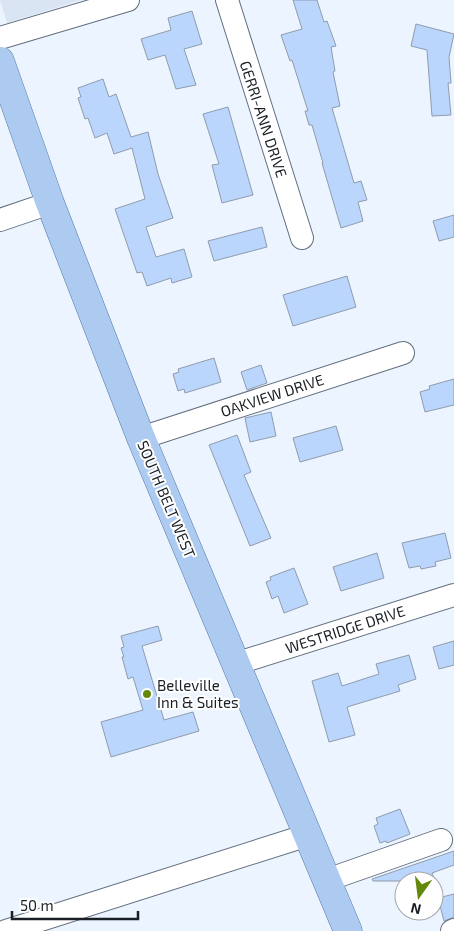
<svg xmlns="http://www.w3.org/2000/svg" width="454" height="931" font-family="'Exo 2',sans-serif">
<rect width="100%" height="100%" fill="#ecf4ff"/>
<!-- built -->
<path fill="#dae5f3" d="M0,0H81L7,23Z"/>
<!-- building -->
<g fill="#bad6fd" stroke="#909cac">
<path d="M293,0H317L324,22L327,21L336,46L331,47L335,71L333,72L340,106L332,108L354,183L361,181L367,200L358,202L363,221L341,228L322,163H323L312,125H309L305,111H308L292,60L290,61L281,35L302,29Z"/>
<path d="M192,11L202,44L184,49L196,85L176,89L165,55L148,60L141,39L171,30L168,18Z"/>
<path d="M416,24L454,34L449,57L451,83H448L451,115L432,116L427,50L411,46Z"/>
<path d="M103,79L109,97L116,94L131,137L148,132L158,174L173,218L146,227L156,257L184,249L192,277L172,283L171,278L147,286L142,272L137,273L115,209L145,199L132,148L114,154L107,133L95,138L88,118L85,119L78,98L81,97L78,88Z"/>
<path d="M228,107L253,195L222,203L212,165L219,164L203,114Z"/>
<path d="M454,215V237L439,241L433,221Z"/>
<path d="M262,227L267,247L214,261L208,241Z"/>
<path d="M347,276L356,307L293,326L283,295Z"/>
<path d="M214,358L221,382L185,393L184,389L178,391L173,374L179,372L178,369Z"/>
<path d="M261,365L267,383L247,390L241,372Z"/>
<path d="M454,379V405L425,412L420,392L430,389L429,386Z"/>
<path d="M271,412L276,436L250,442L245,418Z"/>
<path d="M336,426L343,450L300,462L293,438Z"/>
<path d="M237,435L251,472L244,475L271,538L250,546L209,445Z"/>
<path d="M445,533L451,558L435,562L436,566L421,569L420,566L409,568L402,543Z"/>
<path d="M377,553L384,578L341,591L333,567Z"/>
<path d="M294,568L308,604L284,613L278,596L272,599L266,582L271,580L270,577Z"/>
<path d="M158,626L162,640L142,646L164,720L193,712L199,731L111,757L101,722L143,710L133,677L128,679L122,657H124L121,648L124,647L121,636Z"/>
<path d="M454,641V665L439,669L433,647Z"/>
<path d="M409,655L416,679L398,685L400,691L347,707L355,735L329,742L312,681L338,673L342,686L379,674L376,664Z"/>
<path d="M400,809L410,834L387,843L386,841L380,843L374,826L378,824L376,818Z"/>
<path d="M454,851V865L432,873L435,881H373L372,879Z"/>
<path d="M454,894V917L444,921L438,898Z"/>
</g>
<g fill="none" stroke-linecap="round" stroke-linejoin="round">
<defs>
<g id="minor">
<path d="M227,0L302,238"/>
<path d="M0,38L128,0"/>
<path d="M0,220L50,203"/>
<path d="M141,438L403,353"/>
<path d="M235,664L454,595"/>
<path d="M327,880L441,840"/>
<path d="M6,931L308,835"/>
<path d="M452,931L454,930"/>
</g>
<path id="major" d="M0,61L50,203L141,438L348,931"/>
</defs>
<!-- minor casing -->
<use href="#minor" stroke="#636f7e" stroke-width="24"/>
<!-- major casing -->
<use href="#major" stroke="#5677a2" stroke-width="29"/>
<!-- minor -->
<use href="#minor" stroke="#fff" stroke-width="22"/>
<!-- major -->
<use href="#major" stroke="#adcaf0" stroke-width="28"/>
</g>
<!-- markers -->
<circle fill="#64880a" stroke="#fff" stroke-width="2" cx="147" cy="694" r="5"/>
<g text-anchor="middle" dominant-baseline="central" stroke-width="4" stroke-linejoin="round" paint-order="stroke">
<!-- street labels -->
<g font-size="15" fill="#1a1f25" stroke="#fff">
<text transform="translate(264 119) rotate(72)">GERRI-ANN DRIVE</text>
<text transform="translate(272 395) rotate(-18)">OAKVIEW DRIVE</text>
<text transform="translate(167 499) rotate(67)">SOUTH BELT WEST</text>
<text transform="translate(345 629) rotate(-18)">WESTRIDGE DRIVE</text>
</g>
<!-- poi labels -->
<g font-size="15" fill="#1a1f25" stroke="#fff" text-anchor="start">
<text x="157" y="685">Belleville<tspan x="157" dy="17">Inn &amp; Suites</tspan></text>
</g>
</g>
<!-- north arrow -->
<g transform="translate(419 896) rotate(194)"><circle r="24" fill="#ffffff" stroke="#a3a5a8"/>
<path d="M0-4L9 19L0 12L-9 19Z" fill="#64880a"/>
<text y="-8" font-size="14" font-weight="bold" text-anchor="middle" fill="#1a1f25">N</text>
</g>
<!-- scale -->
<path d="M12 911v8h126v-8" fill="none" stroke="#1a1f25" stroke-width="2.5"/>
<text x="20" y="911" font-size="15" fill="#1a1f25" stroke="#ffffff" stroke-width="4" paint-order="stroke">50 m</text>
</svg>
